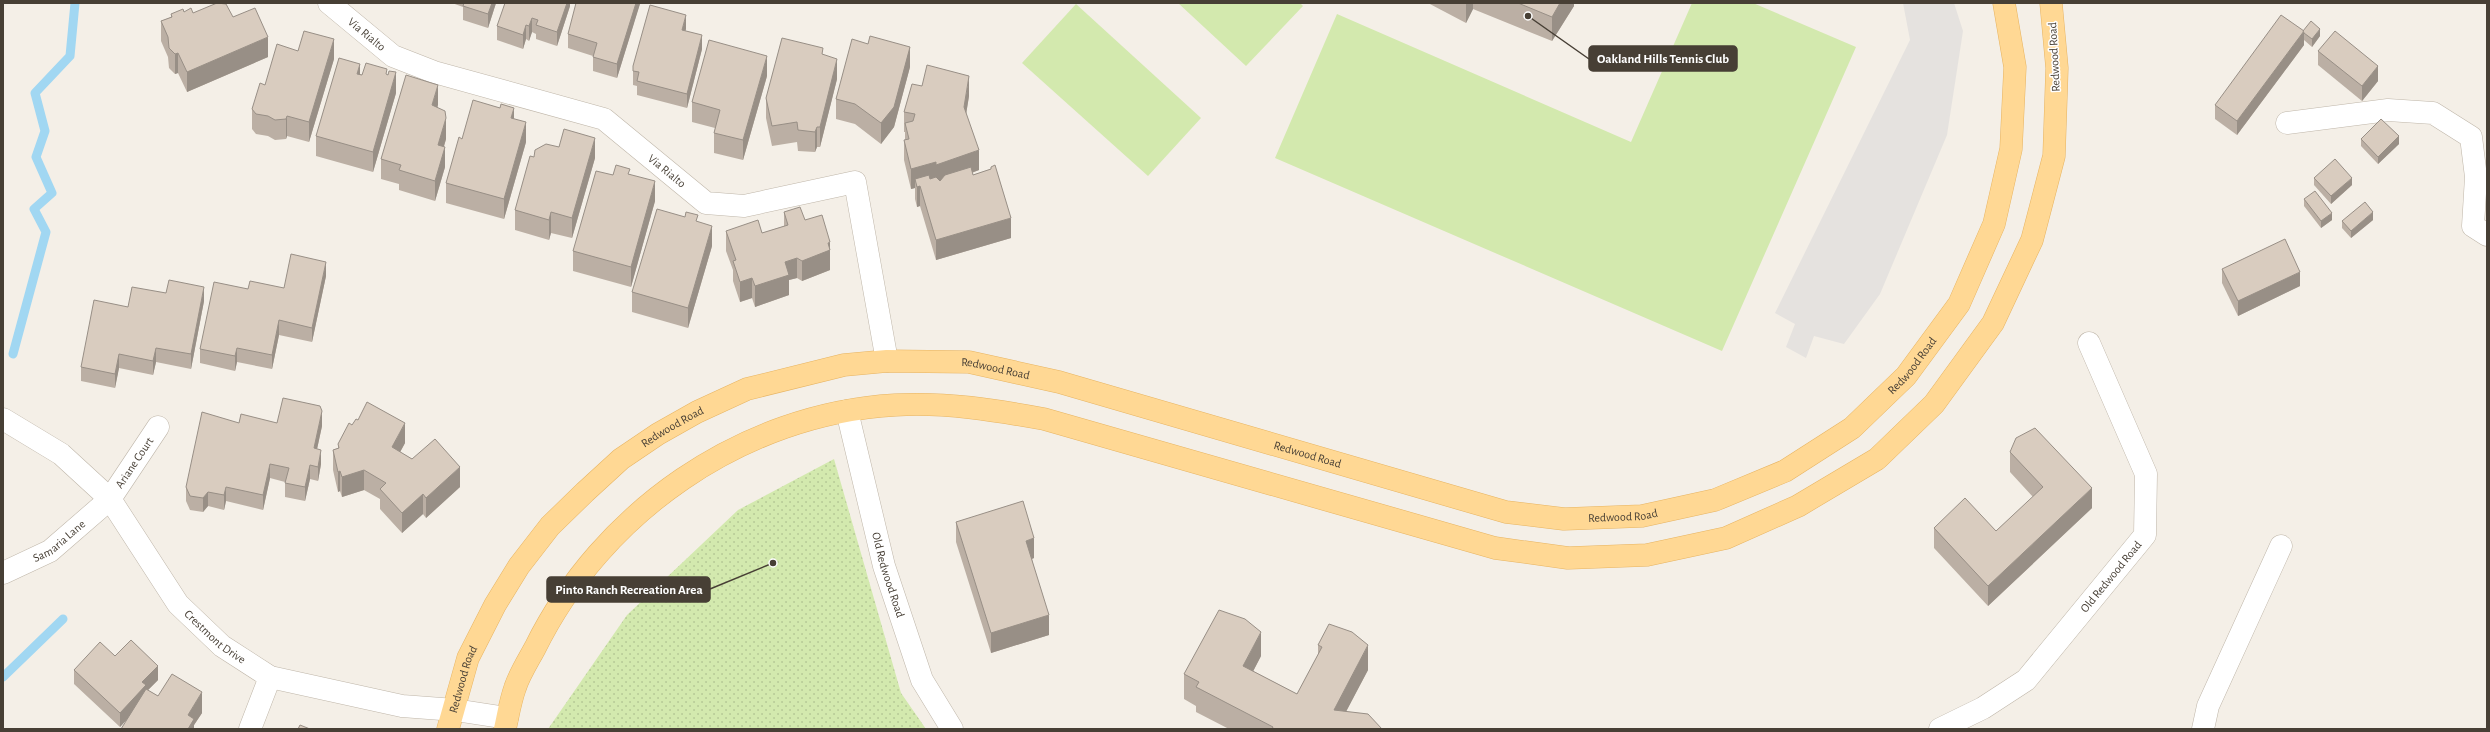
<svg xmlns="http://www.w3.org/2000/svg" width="2490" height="732" font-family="'Alegreya Sans',sans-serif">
<defs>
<pattern id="park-dots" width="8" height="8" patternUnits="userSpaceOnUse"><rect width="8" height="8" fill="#d3e9ae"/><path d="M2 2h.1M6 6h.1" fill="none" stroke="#b6c996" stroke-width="1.8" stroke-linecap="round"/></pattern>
</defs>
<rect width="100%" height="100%" fill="#f4efe7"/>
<!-- grass -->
<g fill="#d3e9ae">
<path d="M1178,3H1300L1303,6L1246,66Z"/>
<path d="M1692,3H1753L1856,47L1722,351L1275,158L1337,14L1631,142Z"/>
<path d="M1076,4L1201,118L1148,176L1022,63Z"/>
</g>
<!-- park -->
<path fill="url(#park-dots)" d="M834,459L901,693L926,729H548L627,615L738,510Z"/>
<!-- parking -->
<path fill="#e5e2df" d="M1903,3H1954L1963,31L1947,135L1880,294L1844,344L1814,336L1806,358L1786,347L1795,324L1775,313L1910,40Z"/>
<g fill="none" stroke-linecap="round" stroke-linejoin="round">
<!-- stream -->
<g stroke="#a1d7f2" stroke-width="9">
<path d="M13,354L46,232L34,209L52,193L36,157L45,131L35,93L70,56L75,3"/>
<path d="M3,677L63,619"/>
</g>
<defs>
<g id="minor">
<path id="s1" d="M329,3L393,56L434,72L604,119L706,203L744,206L855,182L887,361"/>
<path d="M2287,123L2388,110L2433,113L2471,137L2476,177L2473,226L2487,235"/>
<path id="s2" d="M847,411L884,566L922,680L952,729"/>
<path id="s3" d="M3,419L61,454L110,499L178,604L222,646L270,677L402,706L455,710L507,718"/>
<path id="s4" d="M3,573L50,551L110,499L158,427"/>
<path d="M250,729L270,677"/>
<path id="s5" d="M1940,729L1983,708L2026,680L2145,535L2146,474L2089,343"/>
<path d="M2203,729L2208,706L2281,546"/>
</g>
<g id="major">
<path id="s6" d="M448,729L468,658L495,605L519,566L550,526L585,492L621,459L658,434L697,412L747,389L844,365L887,361L969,362L1059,382L1506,512L1564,519L1642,516L1715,500L1785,471L1852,428L1906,376L1959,304L1994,224L2011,149L2015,67L2004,3"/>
<path d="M505,729C508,716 510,702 515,688C519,675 528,661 535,648C602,512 742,414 895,405C946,402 994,410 1044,419L1495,548L1568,558L1647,555L1726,538L1798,506L1877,459L1934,404L1993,323L2032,240L2054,156L2057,68L2051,3"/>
</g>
</defs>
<!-- minor casing -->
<use href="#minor" stroke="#bfb6a9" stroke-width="23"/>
<!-- major casing -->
<use href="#major" stroke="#e7b462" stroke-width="23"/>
<!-- minor -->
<use href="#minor" stroke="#fff" stroke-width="22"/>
<!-- major -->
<use href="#major" stroke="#ffd894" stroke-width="22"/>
</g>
<!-- wall -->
<g fill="#bbafa4">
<path d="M452,3H496L488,28L463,20V7Z"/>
<path d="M570,3V6L557,46L536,39V34L532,32L529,41L526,39L523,49L497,40V26Z"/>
<path d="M640,3L617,78L593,71V56L568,48V34Z"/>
<path d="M1428,3H1574V6L1552,41L1473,9L1466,23Z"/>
<path d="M184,12L193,13L233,17L268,57L187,92L178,73L175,74L169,68L168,57L161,41V21L171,17V14Z"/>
<path d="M686,29L685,31L702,49L687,108L637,95V86L633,85V66Z"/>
<path d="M2303,31L2320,36L2312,47L2304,40V45L2237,135L2215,119V105Z"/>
<path d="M298,51L334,59L309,142L287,136L286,139L275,140L268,136L256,134L252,129V109L265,85Z"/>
<path d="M2318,51L2378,81L2362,101L2318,65Z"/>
<path d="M823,55L837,79L820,147H817L815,152L798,151L797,142L772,146L766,118V98Z"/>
<path d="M910,67L894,127L881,144L855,124L836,119V99Z"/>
<path d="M360,74L362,75H388L396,93L373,172L316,156V136Z"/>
<path d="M767,76L743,160L714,153V133L715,128L692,122V102Z"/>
<path d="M922,86L969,96L966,114L979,170L972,173L973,175L991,169V167L1011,238L936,260L920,206L917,207L915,199V188L911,189L904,160V140H905V132H904V112Z"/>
<path d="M438,105L437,108L446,139L444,147L445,167L435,201L399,190V184L381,179V159Z"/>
<path d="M514,118L526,142L504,219L446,203V183L462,139Z"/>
<path d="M2361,139L2399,144L2378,164L2361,146Z"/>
<path d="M534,157L595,158L572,238L551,233L549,240L515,230V210Z"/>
<path d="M630,174L655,201L631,287L573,271V251L613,175Z"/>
<path d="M2314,178L2352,185L2331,204L2314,185Z"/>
<path d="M2304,199L2332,220L2321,228L2304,206Z"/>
<path d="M784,212L805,220L830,262V270L802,281L797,278L789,280V295L755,307L752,298L740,302L733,281V270L726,251V231L762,233L784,226Z"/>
<path d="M2373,220L2351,238L2342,228V221Z"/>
<path d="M698,222L712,246L688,328L632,312V292Z"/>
<path d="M2222,269L2300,286L2238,316L2222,283Z"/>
<path d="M326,276L312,342L279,335L272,369L237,362L235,371L200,363V349L248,289L284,288Z"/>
<path d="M204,301L191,369L156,362L153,375L119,368L115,388L81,381V367L128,307Z"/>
<path d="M239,423L322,426L317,449L321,464L318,481L310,479L305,501L285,497V482L270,478L263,510L226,501L224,510L208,506L203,512L190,510L186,501V487Z"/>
<path d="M352,425L405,443L400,452L460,487L426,518L423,514L402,533L380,509V499L364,490L342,497L340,491L338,492L333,470V450L338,448V444Z"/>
<path d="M2010,452L2092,508L1988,606L1934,548V528L1996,531L2033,497L2010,472Z"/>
<path d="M956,522L1034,558L1032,559L1049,635L991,653L956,542Z"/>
<path d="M1318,645L1368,670L1346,711L1382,729H1229L1196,712V706L1184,699V674L1261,656L1253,671L1297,694L1318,655Z"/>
<path d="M115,656L158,680L148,690L158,696L202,713L194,725V729L127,719L120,727L74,684V670Z"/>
</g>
<!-- shaded-wall -->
<g fill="#988f86">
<path d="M492,3H496L488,28V14Z"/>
<path d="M567,3H570V6L557,46V32Z"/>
<path d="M636,3H640V4L617,78V64Z"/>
<path d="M1466,3H1473V9L1466,23Z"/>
<path d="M1560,3H1574V6L1552,41V17Z"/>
<path d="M686,15V29L682,44V30Z"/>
<path d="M532,18V32L529,41V26Z"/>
<path d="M526,25V39L523,49V35Z"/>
<path d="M2320,29V36L2312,47V39Z"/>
<path d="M2304,31V45L2237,135V121Z"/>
<path d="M702,35V49L687,108V94Z"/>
<path d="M268,37V57L187,92V72Z"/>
<path d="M334,39V59L309,142V122Z"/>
<path d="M910,47V67L894,127L881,144V123Z"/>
<path d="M178,53V73L175,74V54Z"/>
<path d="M767,56V76L743,160V140Z"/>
<path d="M837,59V79L820,147V127Z"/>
<path d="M360,64V84L357,74Z"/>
<path d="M2378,66V81L2362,101V86Z"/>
<path d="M396,72V93L373,172V152Z"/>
<path d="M969,76V96L964,127V107Z"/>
<path d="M438,85V105L432,126V105Z"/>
<path d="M514,108V128L511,118Z"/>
<path d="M287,116V136L286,139V119Z"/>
<path d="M446,118V139L438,165V145Z"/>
<path d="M526,122V142L504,219V199Z"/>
<path d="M817,127V147L815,152V132Z"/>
<path d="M2399,136V144L2378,164V157Z"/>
<path d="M595,138V158L572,238V218Z"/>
<path d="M445,147V167L435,201V181Z"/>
<path d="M979,150V170L936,185V165Z"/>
<path d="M936,162V182L920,186V206L917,207V187L915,179V188L911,189V169Z"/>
<path d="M2352,178V185L2331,204V196Z"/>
<path d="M655,181V201L631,287V267Z"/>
<path d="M551,212V233L549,240V220Z"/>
<path d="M2373,212V220L2351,238V231Z"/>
<path d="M2332,213V220L2321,228V221Z"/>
<path d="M1011,218V238L936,260V240Z"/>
<path d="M712,226V246L688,328V308Z"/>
<path d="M830,242V270L802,281V261Z"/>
<path d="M797,258V278L789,280V295L755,307V286L785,262Z"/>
<path d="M326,262V276L312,342V328Z"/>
<path d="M2300,272V286L2238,316V301Z"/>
<path d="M752,278V298L740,302V282Z"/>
<path d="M204,287V301L191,369V354Z"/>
<path d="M279,320V335L272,369V355Z"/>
<path d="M156,348V362L153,375V361Z"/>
<path d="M237,348V362L235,371V356Z"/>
<path d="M119,354V368L115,388V374Z"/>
<path d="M322,411V426L314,463V448Z"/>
<path d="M405,423V443L392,467V447Z"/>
<path d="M321,450V464L318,481V467Z"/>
<path d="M270,464V478L263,510V495Z"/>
<path d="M310,465V479L305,501V487Z"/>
<path d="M460,467V487L426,518V498Z"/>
<path d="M364,470V490L342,497V477Z"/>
<path d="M340,471V491L338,492V472Z"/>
<path d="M226,487V501L224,510V495Z"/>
<path d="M2092,488V508L1988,606V586Z"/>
<path d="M208,492V506L203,512V498Z"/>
<path d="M423,494V514L402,533V513Z"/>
<path d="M1034,538V558L1026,561V541Z"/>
<path d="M1049,615V635L991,653V633Z"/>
<path d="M1261,632V656L1243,691V666Z"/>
<path d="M1368,645V670L1337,729L1334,710Z"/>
<path d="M158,666V680L146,692V699L120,727V713L142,682Z"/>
<path d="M202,692V713L194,725V729H188V715Z"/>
</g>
<!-- building -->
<g fill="#d9ccbf" stroke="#988f86">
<path d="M217,3L226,4L233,17L255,8L268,37L187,72L178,53L175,54L169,48L168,37L161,21L172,17L171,14L183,9L184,12L191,8L193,13Z"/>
<path d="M464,3H492L488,14L463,6Z"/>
<path d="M505,3H567L557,32L536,25L538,20L532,18L529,26L526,25L523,35L497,26Z"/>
<path d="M576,3H636L617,64L593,57L597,43L568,34Z"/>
<path d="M1518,3H1560L1552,17Z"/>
<path d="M650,5L686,15L682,30L702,35L687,94L637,81L639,72L633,71V66Z"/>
<path d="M2281,15L2304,31L2237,121L2215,105Z"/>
<path d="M2311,21L2320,29L2312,39L2304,33L2303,31Z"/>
<path d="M304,31L334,39L309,122L287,116L286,119L275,120L268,116L256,114L252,109L260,83L265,85L277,44L298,51Z"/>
<path d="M2335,31L2378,66L2362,86L2318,51Z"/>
<path d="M870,36L910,47L894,107L881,123L855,104L836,99L852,39L868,44Z"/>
<path d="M782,38L823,48L822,54L837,59L820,127H817L815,132L798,130L797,122L772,126L766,98Z"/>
<path d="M709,40L767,56L743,140L714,133L720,110L692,102Z"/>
<path d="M339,58L360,64L357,74L362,75L366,63L387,69L386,74L388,75L389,71L396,72L373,152L316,136Z"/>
<path d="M927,65L969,76L964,107L979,150L936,165V162L911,169L904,140L909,139L905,123L913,121L915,114L904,112L912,84L922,86Z"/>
<path d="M406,75L438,85L432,105L445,111L446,118L438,145L445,147L435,181L399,170L401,165L381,159Z"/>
<path d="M473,100L500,108L501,104L514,108L511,118L526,122L504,199L446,183L459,137L462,139Z"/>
<path d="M2381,119L2399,136L2378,157L2361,139Z"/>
<path d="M564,129L595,138L572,218L551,212L549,220L515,210L530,156L534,157L535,150L546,144L559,147Z"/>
<path d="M2335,159L2352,178L2331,196L2314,178Z"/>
<path d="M616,165L630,169L628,174L655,181L631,267L573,251L596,171L613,175Z"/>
<path d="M995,165L1011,218L936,240L920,186L917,187L915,179L929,175L930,179L936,177L940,181L945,175L971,167L973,175L991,169V167Z"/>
<path d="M2315,191L2332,213L2321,221L2304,199Z"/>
<path d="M2365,202L2373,212L2351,231L2342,221Z"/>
<path d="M800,207L805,220L822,215L830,242L828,243L830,250L802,261L797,258L785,262L789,275L755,286L752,278L740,282L733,261L736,260L726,231L758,220L762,233L788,225L784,212Z"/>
<path d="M657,209L685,217L686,212L698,215L696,221L712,226L688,308L632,292Z"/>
<path d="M2285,239L2300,272L2238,301L2222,269Z"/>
<path d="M291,254L326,262L312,328L279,320L272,355L237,348L235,356L200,349L214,282L248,289L250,281L284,288Z"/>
<path d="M169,280L204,287L191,354L156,348L153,361L119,354L115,374L81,367L94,300L128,307L132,287L166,293Z"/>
<path d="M283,398L320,406L322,411L314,448L321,450L318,467L310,465L305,487L285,483L289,468L270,464L263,495L226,487L224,495L208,492L203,498L190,496L186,487L202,412L239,423L241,414L277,423Z"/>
<path d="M367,402L405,423L392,447L412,459L435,439L460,467L426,498L423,494L402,513L380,489L386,483L364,470L342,477L340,471L338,472L333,450L339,448L338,444L349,423L352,425L356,419L358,420Z"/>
<path d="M2035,428L2092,488L1988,586L1934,528L1965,498L1996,531L2043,487L2010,452L2016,438Z"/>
<path d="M1023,501L1034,538L1026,541L1049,615L991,633L956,522Z"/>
<path d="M1219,610L1245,619L1261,632L1243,666L1297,694L1322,647L1318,645L1329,624L1352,632L1368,645L1334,710L1368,714L1382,729H1272L1273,727L1196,687L1199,682L1184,674Z"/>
<path d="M131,640L158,666L142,682L146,685L120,713L74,670L100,642L115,656Z"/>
<path d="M172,674L202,692L188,715L194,719L188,729H121L146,689L158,696Z"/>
<path d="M300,725L310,729H298Z"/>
</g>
<g text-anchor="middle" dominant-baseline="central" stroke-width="3" stroke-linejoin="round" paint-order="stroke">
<!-- street labels -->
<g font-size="12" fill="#473f35" stroke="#fff">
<text stroke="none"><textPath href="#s1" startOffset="49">Via Rialto</textPath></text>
<text transform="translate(2054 57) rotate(-93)">Redwood Road</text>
<text stroke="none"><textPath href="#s1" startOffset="385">Via Rialto</textPath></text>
<text stroke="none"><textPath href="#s6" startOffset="1708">Redwood Road</textPath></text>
<text stroke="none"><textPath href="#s6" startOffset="724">Redwood Road</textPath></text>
<text stroke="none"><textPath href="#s6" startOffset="388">Redwood Road</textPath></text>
<text stroke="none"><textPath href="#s6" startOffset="1048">Redwood Road</textPath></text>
<text stroke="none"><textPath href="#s4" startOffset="175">Ariane Court</textPath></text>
<text stroke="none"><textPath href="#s6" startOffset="1372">Redwood Road</textPath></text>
<text stroke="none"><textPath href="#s4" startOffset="65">Samaria Lane</textPath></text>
<text stroke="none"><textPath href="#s2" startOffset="169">Old Redwood Road</textPath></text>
<text stroke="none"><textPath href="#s5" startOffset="233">Old Redwood Road</textPath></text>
<text stroke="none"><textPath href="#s3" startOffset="309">Crestmont Drive</textPath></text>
<text stroke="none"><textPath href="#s6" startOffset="52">Redwood Road</textPath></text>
</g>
</g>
<!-- callouts -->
<path fill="none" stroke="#473f35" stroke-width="1.5" d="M1528 16L1589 59M773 563L710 589"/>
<g fill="#473f35" stroke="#fff" stroke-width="1.5">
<circle cx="1528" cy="16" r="4"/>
<circle cx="773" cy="563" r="4"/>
</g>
<g fill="#473f35" stroke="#473f35" stroke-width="1.5">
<rect x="1589" y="46" width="148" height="25" rx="4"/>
<rect x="547" y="577" width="163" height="25" rx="4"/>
</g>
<g font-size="13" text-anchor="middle" font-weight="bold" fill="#fff">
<text x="1663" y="63">Oakland Hills Tennis Club</text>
<text x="629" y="594">Pinto Ranch Recreation Area</text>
</g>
<!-- border -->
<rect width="2490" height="732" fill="none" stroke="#473f35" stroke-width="8"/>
</svg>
